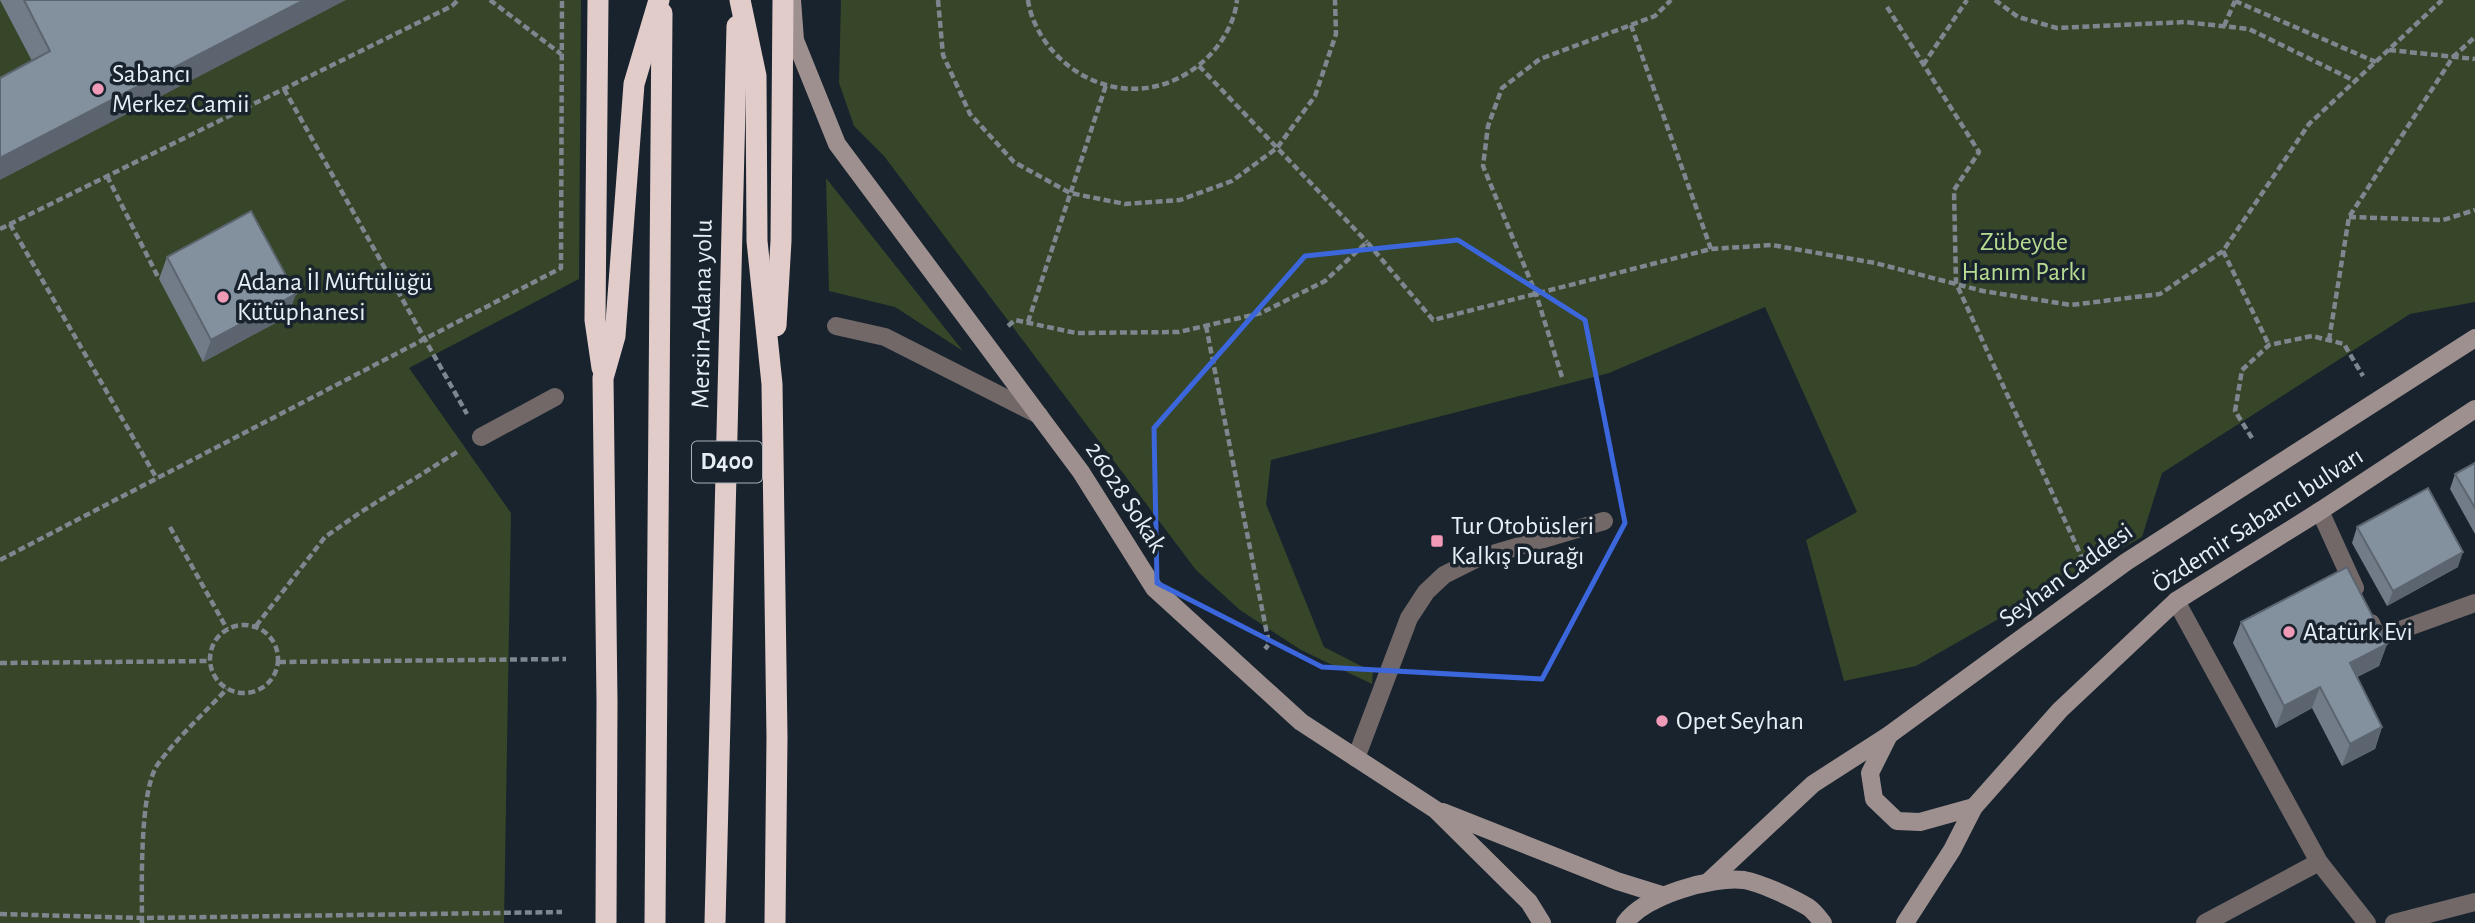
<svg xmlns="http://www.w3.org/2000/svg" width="2475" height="923" font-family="'Alegreya Sans',sans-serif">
<rect width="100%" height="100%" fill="#18232d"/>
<!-- green -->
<g fill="#374528">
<path d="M0,0H581L579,279L409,368L511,513L504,923H0Z"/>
<path d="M841,0H2475V302L2410,314L2162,473L2142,537L1916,666L1844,681L1806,540L1857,512L1765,307L1609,373L1271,460L1266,504L1324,647L1373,672L1372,684L1301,650L1240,610L1196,570L884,156L854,126L839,83Z"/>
<path d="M826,178L963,351L895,307L829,291Z"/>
</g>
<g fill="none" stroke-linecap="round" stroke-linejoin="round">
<!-- path -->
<g stroke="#7e878f" stroke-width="4.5" stroke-dasharray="7 3.5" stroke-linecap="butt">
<path d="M490,0L561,54"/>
<path d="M938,0L943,55L970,114L1014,162L1070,193L1125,204L1180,200L1232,181L1277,148L1315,96L1336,34L1335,0"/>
<path d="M1028,0C1030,17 1040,36 1051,49C1093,98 1161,103 1208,57C1223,42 1235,21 1237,0"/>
<path d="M1995,0L2018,17L2057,28L2185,22L2249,29L2355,81"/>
<path d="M2235,1L2376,62"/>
<path d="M1887,7L1979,152L1954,190L1956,283L2083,560"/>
<path d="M1631,25L1711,249"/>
<path d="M2224,26L2235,1"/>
<path d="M2389,50L2475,59"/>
<path d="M1923,65L1967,0"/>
<path d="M1199,66L1367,242"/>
<path d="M284,89L467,414"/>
<path d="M107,176L159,279"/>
<path d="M2349,217L2443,220L2475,210"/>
<path d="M10,224L157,479"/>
<path d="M0,229L452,6L458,0"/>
<path d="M2223,251L2269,345"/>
<path d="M1028,322L1106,85"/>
<path d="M1008,326L1015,320L1076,333L1179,332L1261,313L1325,281L1367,242L1433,320L1711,249L1772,245L1875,263L1983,291L2071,305L2160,294L2223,251L2309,124L2442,0"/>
<path d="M1206,326L1269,644L1265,649"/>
<path d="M2329,340L2349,217L2453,57L2475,37"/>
<path d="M1562,377L1536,294L1483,166L1488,126L1502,88L1540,59L1655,16L1671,0"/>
<path d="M2252,438L2235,411L2242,370L2269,345L2312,336L2344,344L2363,376"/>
<path d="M170,527L227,629"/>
<path d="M0,560L561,268L562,0"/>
<circle cx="244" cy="659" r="34"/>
<path d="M256,626L325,537L361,512L457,452"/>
<path d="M279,662L566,659"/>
<path d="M0,663L210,661"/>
<path d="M0,914L142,918L562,912"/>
<path d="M142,923C142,888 139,790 158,764C176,739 205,712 227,689"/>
</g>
<!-- lane -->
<g stroke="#716867" stroke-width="18">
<path d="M836,326L885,337L1039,415"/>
<path d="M481,437L555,397"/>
<path d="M1356,758L1409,618L1426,592L1444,575L1476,559L1604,521"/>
</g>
<!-- street -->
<g stroke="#716867" stroke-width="18">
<path d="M2320,511L2355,588"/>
<path d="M2176,601L2319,862L2367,923"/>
<path d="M2371,623L2378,638L2475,603"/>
<path d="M2205,923L2319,862"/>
<path d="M2394,923L2475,902"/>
</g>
<!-- secondary -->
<g stroke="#9e908f" stroke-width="18">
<path d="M792,0L795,40L837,144L1081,472L1154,588L1301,722L1436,810L1529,902L1542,923"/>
<path d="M1889,735L1870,773L1874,799L1897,821L1920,822L1974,807"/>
<path d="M1443,812L1617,881L1662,895"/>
<path d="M1708,882L1813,784L1889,735L2126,562L2475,338"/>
<path d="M1625,923C1644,896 1712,876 1744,880C1761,883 1793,898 1808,907C1814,911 1819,918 1823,923"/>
<path d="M1905,923L1952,850L1974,807L2060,710L2176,601L2320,511L2475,409"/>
</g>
<!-- highway -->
<g stroke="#e2ccca" stroke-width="21">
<path d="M598,0L595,320L602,368"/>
<path d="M740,0L756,76L757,241L772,384L777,737L775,923"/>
<path d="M776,326L781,241L783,0"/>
<path d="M606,923L607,701L603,378L615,336L634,84L659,0"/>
<path d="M655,923L662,13"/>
<path d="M715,923L737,26"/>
</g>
</g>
<!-- wall -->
<g fill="#717c88">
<path d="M0,0H346L32,61Z"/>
<path d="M167,257L288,316L203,362L159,279Z"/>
<path d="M2475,463V534L2450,489L2455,474Z"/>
<path d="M2357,527L2458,567L2387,606L2352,543Z"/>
<path d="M2241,622L2387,644L2379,666L2357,677L2382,727L2375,749L2342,766L2312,708L2276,728L2233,643Z"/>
</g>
<!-- shaded-wall -->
<g fill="#5c656f">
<path d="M304,0H346L0,180V158Z"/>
<path d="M296,294L288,316L203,362L211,340Z"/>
<path d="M2463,552L2458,567L2387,606L2393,591Z"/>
<path d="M2387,644L2379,666L2342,685L2350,663Z"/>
<path d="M2320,687L2312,708L2276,728L2284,706Z"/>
<path d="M2382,727L2375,749L2342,766L2350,744Z"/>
</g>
<!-- building -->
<g fill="#83909e" stroke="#5c656f" stroke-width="2">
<path d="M24,0H304L0,158V78L50,51Z"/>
<path d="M251,211L296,294L211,340L167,257Z"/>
<path d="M2475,463V508L2455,474Z"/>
<path d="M2428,488L2463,552L2393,591L2357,527Z"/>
<path d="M2347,567L2387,644L2350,663L2382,727L2350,744L2320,687L2284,706L2241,622Z"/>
</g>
<!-- marked area -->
<path fill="none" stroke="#3b66dc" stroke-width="5" stroke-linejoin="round" d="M1458,240L1585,320L1625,523L1542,679L1322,667L1157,583L1154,428L1305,256Z"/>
<!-- markers -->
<g fill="#ef9ab7" stroke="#18232d" stroke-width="2.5">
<circle cx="98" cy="89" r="7"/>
<circle cx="223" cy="297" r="7"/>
<rect x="1430" y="534" width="14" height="14" rx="3.5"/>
<circle cx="2289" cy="632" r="7"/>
<circle cx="1662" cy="721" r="7"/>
</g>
<g text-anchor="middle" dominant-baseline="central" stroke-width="7" stroke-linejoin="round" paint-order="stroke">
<!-- shield labels -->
<rect fill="#18232d" stroke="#a9b1b9" stroke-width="2" x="692" y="441.5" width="70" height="41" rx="5"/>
<g font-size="24" font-weight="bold" fill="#e7eef5">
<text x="727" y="462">D400</text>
</g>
<!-- poi labels -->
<g font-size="26" fill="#e7eef5" stroke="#18232d" text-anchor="start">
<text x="112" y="74">Sabancı<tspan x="112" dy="30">Merkez Camii</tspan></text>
<text x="237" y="282">Adana İl Müftülüğü<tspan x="237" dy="30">Kütüphanesi</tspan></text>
<text x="1451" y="526">Tur Otobüsleri<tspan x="1451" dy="30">Kalkış Durağı</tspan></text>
<text x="2303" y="632">Atatürk Evi</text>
<text x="1676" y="721">Opet Seyhan</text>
</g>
<!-- park labels -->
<g font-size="26" fill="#b7dc91" stroke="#18232d">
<text x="2024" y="242">Zübeyde<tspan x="2024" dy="30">Hanım Parkı</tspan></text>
</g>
<!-- street labels -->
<g font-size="26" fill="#e7eef5" stroke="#18232d">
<text transform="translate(702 314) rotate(-89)">Mersin-Adana yolu</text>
<text transform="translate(1126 497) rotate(57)">26028 Sokak</text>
<text transform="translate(2258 520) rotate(-33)">Özdemir Sabancı bulvarı</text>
<text transform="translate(2066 575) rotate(-36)">Seyhan Caddesi</text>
</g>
</g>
</svg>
